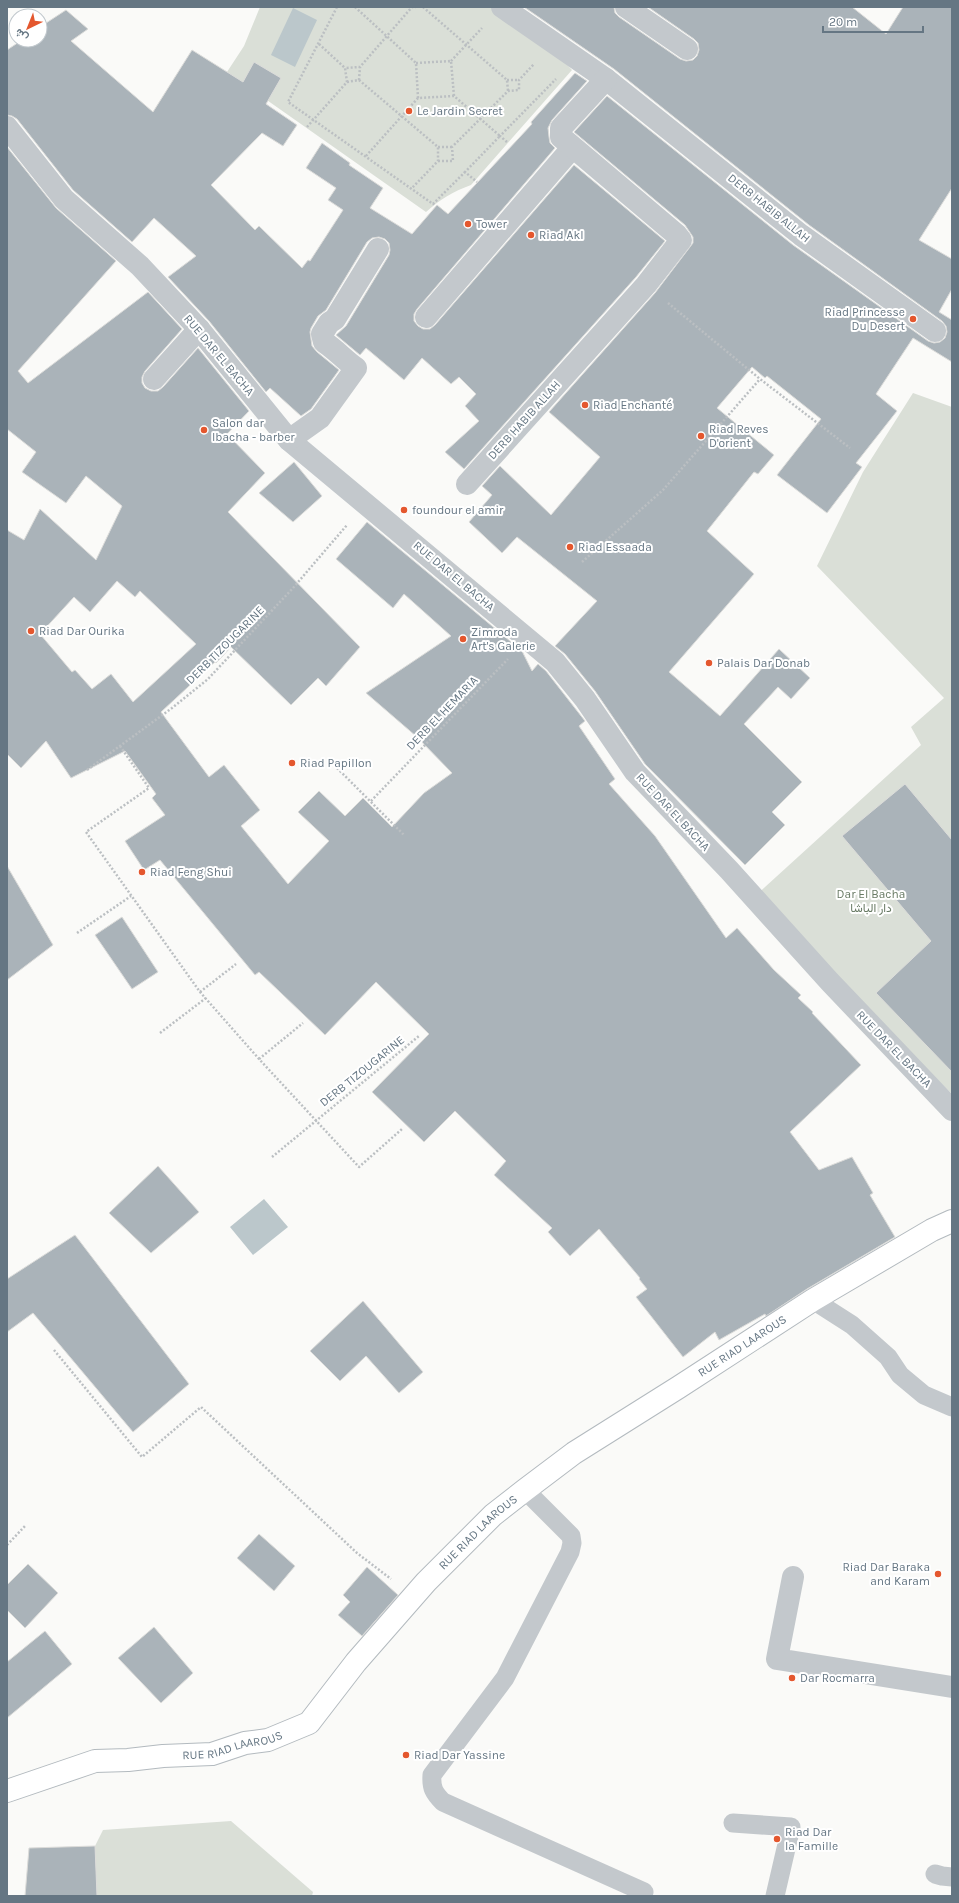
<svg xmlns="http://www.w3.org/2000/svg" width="959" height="1903" font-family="Karla,Vazirmatn,sans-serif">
<rect width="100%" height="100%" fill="#fafaf8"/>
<!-- green -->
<g fill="#dadfd7">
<path d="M260,7H490L561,58L572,70L471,185C454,191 439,200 426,212L227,72L244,46Z"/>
<path d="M913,393L952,407V1094L876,1021L754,897L921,745L911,727L944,698L817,566L863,472Z"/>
<path d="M231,1821L313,1892L312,1896H97L95,1846L103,1830Z"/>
</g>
<!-- water -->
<g fill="#bbc7cb">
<path d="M293,8L317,20L295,67L271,55Z"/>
<path d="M264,1199L288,1227L253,1255L230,1227Z"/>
</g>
<!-- building -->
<g fill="#aab3b9" stroke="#dcdcda" fill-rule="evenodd">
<path d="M524,7H614L615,13L619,17L680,59L686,61L693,60L697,56L699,50L698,43L694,39L648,7H852L886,34L903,7H952V188L919,240L952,259V289L939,312L952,320V362L913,338L876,394L897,411L856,463L862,467L827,513L777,475L821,419L767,376L765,378L752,367L717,408L774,455L758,474L754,472L707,531L754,574L669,672L720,716L779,649L810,678L791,699L778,687L744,724L802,782L772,812L785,825L745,865L645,764L595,691L565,654L555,646L597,601L517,537L502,553L469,522L492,495L482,486L500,466L551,515L600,457L549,412L655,293L693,243V237L685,225L574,132L607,96L793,245L928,341L934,343L940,342L945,338L947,332L946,326L942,321L809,225L614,69Z"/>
<path d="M66,10L88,29L71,41L153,112L192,50L243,82L254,62L281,78L266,104L297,125L283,146L262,133L211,185L255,230L259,226L302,268L308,260L310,261L343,210L328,200L336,188L306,168L322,143L350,163L349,165L383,188L370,208L412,234L437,205L448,214L532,124L531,122L575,73L587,81L552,120L548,128L549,137L550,143L555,148L417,309L414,314V321L418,326L423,329H430L435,325L574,165L665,241L636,277L464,469L445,452L479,421L465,406L476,394L459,377L451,384L422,358L404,380L366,348L360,355L336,335L346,326L389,255L390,250L389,243L385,239L379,237L372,238L367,242L326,310L318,316L311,328L310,332L312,346L317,352L339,370L311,409L301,416L270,388L266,392L209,321L168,277L196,256L154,218L132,242L73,190L17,119L12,116L7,115V50L22,40H40V27Z"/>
<path d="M7,147L56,208L116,261L18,371L28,383L148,292L182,329L145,371L142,377V383L145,388L151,391H158L163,387L198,348L249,411L227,434L265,473L228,512L360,647L326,686L318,678L291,705L231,647L216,663L215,662L161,712L209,777L224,765L260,810L241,826L288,884L329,841L298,812L319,791L345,816L363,798L392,827L424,793L452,773L417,737L366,693L451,636L404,594L393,608L336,559L367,522L522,651L532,671L538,664L546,671L585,721L579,726L615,779L609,784L655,836L726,938L737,928L774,970L801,995L798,998L813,1012L812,1013L861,1065L790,1132L819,1170L852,1157L873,1193L870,1195L895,1237L807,1289L766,1316L765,1314L719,1340L715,1332L683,1357L636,1297L647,1289L639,1279L640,1278L599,1229L570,1256L548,1232L552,1228L494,1175L506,1161L455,1111L424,1142L372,1092L429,1034L376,982L325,1035L259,972L255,975L160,860L144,870L125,841L165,815L152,798L156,794L125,751L71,778L46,741L21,768L7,754V530L24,540L40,509L96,560L122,506L86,476L66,503L22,472L36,452L7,429ZM117,581L135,597L140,591L196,644L133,702L111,674L92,689L75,670L72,672L40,634L74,597L90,612Z"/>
<path d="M294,462L322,496L293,522L259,493Z"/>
<path d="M905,784L952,840V1072L876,993L931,941L842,836Z"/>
<path d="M7,866L53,945L7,980Z"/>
<path d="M122,917L158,972L132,989L95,935Z"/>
<path d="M158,1166L199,1212L151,1253L109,1213Z"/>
<path d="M75,1235L189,1384L133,1432L33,1313L7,1332V1279Z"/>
<path d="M363,1301L423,1372L399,1393L366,1356L340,1381L310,1351Z"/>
<path d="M259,1534L295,1566L274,1591L237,1558Z"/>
<path d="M28,1564L58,1593L25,1628L7,1610V1585Z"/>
<path d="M367,1567L398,1595L362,1636L338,1615L350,1602L343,1595Z"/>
<path d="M154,1627L193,1673L161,1703L118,1658Z"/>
<path d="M45,1631L72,1664L7,1718V1662Z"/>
<path d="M95,1846L97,1896H25L29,1848Z"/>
</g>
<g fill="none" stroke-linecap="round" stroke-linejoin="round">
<defs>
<g id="secondary">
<path id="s1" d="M7,1791L95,1761L128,1760L163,1756L212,1754L245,1743L268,1740L309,1723L356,1662L426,1582L493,1515L525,1490L574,1453L679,1387L813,1300L932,1230L952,1221"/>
</g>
</defs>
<!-- secondary casing -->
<use href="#secondary" stroke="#b3babf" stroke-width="24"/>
<!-- path -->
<g stroke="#bbbfc2" stroke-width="2.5" stroke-dasharray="2 2" stroke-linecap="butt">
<path d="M337,7L288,102L433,204L465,172"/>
<path d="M355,7L416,63L418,98L454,96L500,136L465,172L477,182"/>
<path d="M423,7L507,80L508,91"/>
<path d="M319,44L345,68"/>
<path d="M451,61L482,28"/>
<path d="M416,63L451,61L454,96"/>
<path d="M359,80L438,147V161L412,188"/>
<path d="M507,80H519"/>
<path d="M347,82L359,80L360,67"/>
<path d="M307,127L347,82L345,68L360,67L412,7H416"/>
<path d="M507,142L500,136L556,79"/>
<path d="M438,147H452"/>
<path d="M366,156L418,98"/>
<path d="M438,161H453L452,147L508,91L519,90V80L534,64"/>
<path d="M668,303L760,379L850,448"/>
<path d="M582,562L663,490L760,379"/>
<path d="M120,746L149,788L86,832L200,992L259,1059L359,1167L402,1129"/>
<path d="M337,768L404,835"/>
<path d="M87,770L172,708L208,679L293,588L347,525"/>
<path d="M371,801L508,659"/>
<path d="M77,933L131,896"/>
<path d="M200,992L236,964"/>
<path d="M160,1033L206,998"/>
<path d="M259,1059L303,1023"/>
<path d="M272,1157L419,1036"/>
<path d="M54,1350L142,1457L201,1407L357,1553L391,1579"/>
<path d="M7,1545L25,1526"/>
</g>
<!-- lane -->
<g stroke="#c3c8cc" stroke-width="19">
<path d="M813,1300L852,1325L888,1357L900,1375L924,1395L952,1407"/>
<path d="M525,1490L571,1536L572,1543L570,1552L505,1678L432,1775C431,1788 434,1793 443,1802L644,1892"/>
<path d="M733,1823L791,1827L775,1896"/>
<path d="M935,1874L942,1876L952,1877"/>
</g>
<!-- street -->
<g stroke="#c3c8cc" stroke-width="22">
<path d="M502,7L606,79L801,235L935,331"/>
<path d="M626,7L687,49"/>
<path d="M7,127L64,199L140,266L199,329L289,440L555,662L585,699L635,772L729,870L830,982L952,1110"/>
<path d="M426,317L572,148"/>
<path d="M154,379L199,329"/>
<path d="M289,440L320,418L356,368C345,360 336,350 324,342L322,334L329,323L335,319L378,249"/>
<path d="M467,484L646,285L681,240L677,235L561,137V128L606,79"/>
<path d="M793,1577L777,1659L952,1687"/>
</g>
<!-- secondary -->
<use href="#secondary" stroke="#fff" stroke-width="22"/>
</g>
<!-- markers -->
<g fill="#e4572e" stroke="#fff" stroke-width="1.5">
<circle cx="409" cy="111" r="4"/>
<circle cx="468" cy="224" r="4"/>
<circle cx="531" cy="235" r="4"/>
<circle cx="913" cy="319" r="4"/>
<circle cx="585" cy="405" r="4"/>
<circle cx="204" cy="430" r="4"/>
<circle cx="701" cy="436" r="4"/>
<circle cx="404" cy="510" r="4"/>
<circle cx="570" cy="547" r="4"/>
<circle cx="31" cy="631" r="4"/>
<circle cx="463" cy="639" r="4"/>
<circle cx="709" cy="663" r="4"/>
<circle cx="292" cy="763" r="4"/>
<circle cx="142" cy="872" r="4"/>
<circle cx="938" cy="1574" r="4"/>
<circle cx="792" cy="1678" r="4"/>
<circle cx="406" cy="1755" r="4"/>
<circle cx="777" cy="1839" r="4"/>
</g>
<g text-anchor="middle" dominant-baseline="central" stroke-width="4" stroke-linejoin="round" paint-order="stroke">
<!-- poi labels -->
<g font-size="12" fill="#657683" stroke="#fff" text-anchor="start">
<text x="417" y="111">Le Jardin Secret</text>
<text x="476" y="224">Tower</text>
<text x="539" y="235">Riad Akl</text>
<text x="905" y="312" text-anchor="end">Riad Princesse<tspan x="905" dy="14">Du Desert</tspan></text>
<text x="593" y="405">Riad Enchanté</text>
<text x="212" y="423">Salon dar<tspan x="212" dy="14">lbacha - barber</tspan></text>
<text x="709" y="429">Riad Reves<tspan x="709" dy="14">D'orient</tspan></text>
<text x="412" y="510">foundour el amir</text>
<text x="578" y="547">Riad Essaada</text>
<text x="39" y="631">Riad Dar Ourika</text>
<text x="471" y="632">Zimroda<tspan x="471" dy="14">Art's Galerie</tspan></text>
<text x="717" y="663">Palais Dar Donab</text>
<text x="300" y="763">Riad Papillon</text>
<text x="150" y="872">Riad Feng Shui</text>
<text x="930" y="1567" text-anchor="end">Riad Dar Baraka<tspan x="930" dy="14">and Karam</tspan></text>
<text x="800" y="1678">Dar Rocmarra</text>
<text x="414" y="1755">Riad Dar Yassine</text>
<text x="785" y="1832">Riad Dar<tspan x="785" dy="14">la Famille</tspan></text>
</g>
<!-- street labels -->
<g font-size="12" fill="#657683" stroke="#fff">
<text transform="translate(769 208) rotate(39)">DERB HABIB ALLAH</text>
<text transform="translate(219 355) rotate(50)">RUE DAR EL BACHA</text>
<text transform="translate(524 420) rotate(-48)">DERB HABIB ALLAH</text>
<text transform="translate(454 576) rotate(40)">RUE DAR EL BACHA</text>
<text transform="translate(225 645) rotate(-45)">DERB TIZOUGARINE</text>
<text transform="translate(442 713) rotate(-46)">DERB EL HEMARIA</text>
<text transform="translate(673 812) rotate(47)">RUE DAR EL BACHA</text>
<text transform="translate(894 1049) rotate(46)">RUE DAR EL BACHA</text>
<text transform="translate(362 1071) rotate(-39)">DERB TIZOUGARINE</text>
<text stroke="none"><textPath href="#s1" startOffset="892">RUE RIAD LAAROUS</textPath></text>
<text stroke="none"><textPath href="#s1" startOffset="568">RUE RIAD LAAROUS</textPath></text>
<text stroke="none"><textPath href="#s1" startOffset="232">RUE RIAD LAAROUS</textPath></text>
</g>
<!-- park labels -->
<g font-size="12" fill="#687a64" stroke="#fff">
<text x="871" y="894">Dar El Bacha<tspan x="871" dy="14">دار الباشا</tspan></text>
</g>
</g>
<!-- border -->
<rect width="959" height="1903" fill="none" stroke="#657683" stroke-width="16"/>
<!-- north arrow -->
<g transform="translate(28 28) rotate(223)"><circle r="19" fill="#ffffff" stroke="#c1c8cd"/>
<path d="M0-3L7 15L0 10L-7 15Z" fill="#e4572e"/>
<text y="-6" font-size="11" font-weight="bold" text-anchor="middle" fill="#657683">ش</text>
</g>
<!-- scale -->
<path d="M823 26v6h100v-6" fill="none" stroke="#657683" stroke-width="2"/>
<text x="829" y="26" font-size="12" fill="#657683" stroke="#ffffff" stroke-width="3" paint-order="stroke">20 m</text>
</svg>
